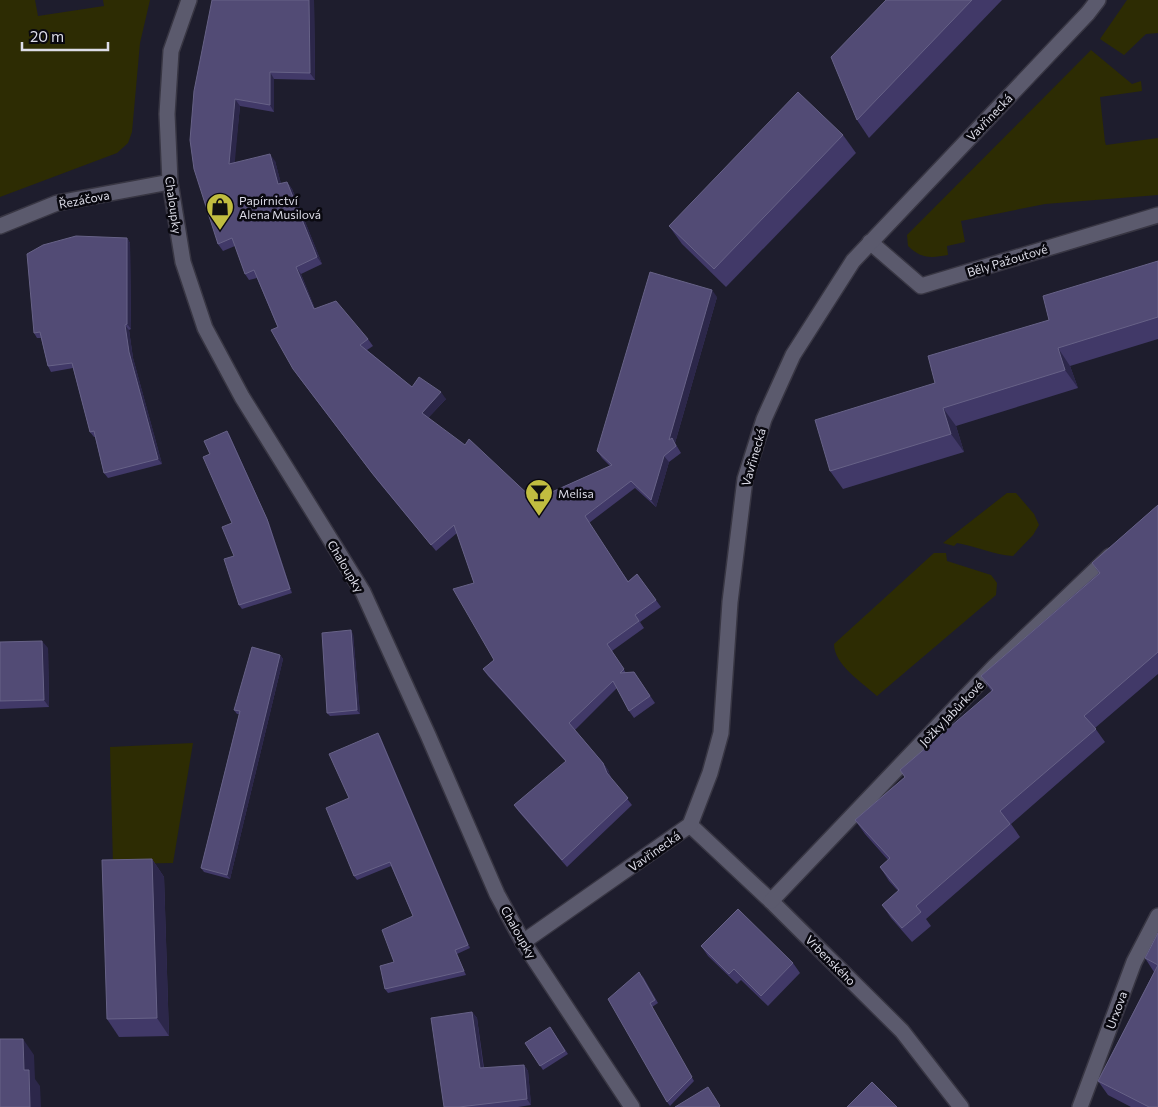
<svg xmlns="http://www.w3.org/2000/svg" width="1158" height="1107" font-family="Commissioner,sans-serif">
<rect width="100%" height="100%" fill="#1e1d2d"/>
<!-- green -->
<g fill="#2d2c03">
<path d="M0,0H35L38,16L104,6L103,0H150L140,43L132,132L128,143L117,153L0,197Z"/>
<path d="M1127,0H1158V33L1146,34L1124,55L1100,39Z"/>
<path d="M1091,50L1132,84L1141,81L1142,91L1100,97L1105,142L1106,145L1158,138V195L1045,204L961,221L965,242L947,246L948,255C931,258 921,259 908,246L907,235Z"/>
<path d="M1007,493H1016L1034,514L1039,525L1033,535L1013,556C994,555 976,546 957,543L954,546L943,543Z"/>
<path d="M934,553H946L947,561L991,575L997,583L996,595L877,696C863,683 834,665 834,644Z"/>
<path d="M193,743L173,863L113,864L110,747Z"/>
</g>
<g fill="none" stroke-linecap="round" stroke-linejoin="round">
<defs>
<g id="street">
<path d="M189,0L171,51L167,114L170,182L183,262L205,328L242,397L363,592L428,735L497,894L523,942L632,1107"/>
<path d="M0,226L57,203L170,182"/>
<path d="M870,242L921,286L1158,215"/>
<path d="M690,825L771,901L902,1031L961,1107"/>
<path d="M771,901L994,667L1110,556"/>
<path d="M523,942L690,825L710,773L721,733L730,602L745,479L764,419L793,355L853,261L1088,13L1098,0"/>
<path d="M1080,1107L1134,962L1158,916"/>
</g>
</defs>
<!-- street casing -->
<use href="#street" stroke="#383643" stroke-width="18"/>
<!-- street -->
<use href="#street" stroke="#5b5a6d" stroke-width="15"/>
</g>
<!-- wall -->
<g fill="#413968">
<path d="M314,0L315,80L274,79V112L240,106L234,162L275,161L281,184L287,182L292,189L322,264L301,274L315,309L368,339L373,346L367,350L412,387L446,399L428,418L534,500L610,466L602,458L597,451L717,297L675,443L681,453L669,462L656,507L635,488L589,523L628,581L637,574L661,607L640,622L644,628L612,651L626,673L634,672L655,703L634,718L629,711L617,688L575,730L603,763L608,770L611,778L632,805L567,867L519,812L514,805L566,762L488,676L483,669L494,660L474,583L457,533L436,551L377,480L298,376L257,278L249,280L245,274L235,246L223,251L218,244L190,140Z"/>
<path d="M886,0H1002L869,138L857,120Z"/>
<path d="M843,135L856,153L726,287L682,244L669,226Z"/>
<path d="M127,238L130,243L131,329L129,330L133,358L162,464L108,478L104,473L95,437H94L90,432L73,368L51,372L48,366L41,338H37L34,333Z"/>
<path d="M1158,261V339L1070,366L1078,388L956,426L964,452L843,489L830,471L935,383Z"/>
<path d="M229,434L269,523L292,593L242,609L239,605L232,523L210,454Z"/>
<path d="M1158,505V674L1095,728L1105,742L1011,824L1020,837L926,919L931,926L912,942L891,918L882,905L898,891L889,881L880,867L888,860L865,834L855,820L905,777L900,770L992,692L981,676L1099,573L1092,563Z"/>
<path d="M353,634L360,714L330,716L327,713Z"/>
<path d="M0,642L48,648L49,707L0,709Z"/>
<path d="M280,655L283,659L230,879L204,872L201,868L239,714H237L234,710Z"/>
<path d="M380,736L470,948L457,954L466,975L388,993L385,989L394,962L413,916L391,866L357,880L354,876L349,798Z"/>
<path d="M152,859L164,877L169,1036L119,1037L107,1019Z"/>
<path d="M1158,933V1107H1131L1108,1095L1098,1081L1154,972L1145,958Z"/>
<path d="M701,946L793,963L800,973L768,1006L741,980L737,984L708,956Z"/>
<path d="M642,975L658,1003L652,1007L694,1081L670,1106L667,1102Z"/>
<path d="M472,1012L477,1018L484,1068L524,1065L528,1071L531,1105L518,1107H444Z"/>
<path d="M550,1027L568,1054L543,1070L525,1043Z"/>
</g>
<!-- shaded-wall -->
<g fill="#2c274a">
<path d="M309,0H314L315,80L310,73Z"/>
<path d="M270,72L274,79V112L270,105Z"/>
<path d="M235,99L240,106L234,171L229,164Z"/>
<path d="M270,154L275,161L283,191L278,184Z"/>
<path d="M287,182L292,189L322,264L317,257Z"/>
<path d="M127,238L130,243L131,329L127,324Z"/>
<path d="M296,267L301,274L318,316L314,309Z"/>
<path d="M712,290L717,297L675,443L681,453L675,443L669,440Z"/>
<path d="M125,325L129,330L133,358L162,464L158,459L129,352Z"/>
<path d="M1058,348L1070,366L1078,388L1065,370Z"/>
<path d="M441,392L446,399L426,420L422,413Z"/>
<path d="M943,408L956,426L964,452L951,434Z"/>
<path d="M227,431L229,434L269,523L292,593L290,589Z"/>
<path d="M664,456L669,462L656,507L651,500Z"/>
<path d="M351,630L353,634L360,714L357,710Z"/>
<path d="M42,641L48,648L49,707L44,700Z"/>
<path d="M280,655L283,659L230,879L227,875Z"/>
<path d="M378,733L380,736L470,948L468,945Z"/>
<path d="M603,763L608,770L612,780L607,773Z"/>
<path d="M152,859L164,877L169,1036L157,1018Z"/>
<path d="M472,1012L477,1018L484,1074L480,1068Z"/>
<path d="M23,1039L34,1055L35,1079L40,1086L41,1107H30L24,1070Z"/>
<path d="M524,1065L528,1071L531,1105L527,1099Z"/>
</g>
<!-- building -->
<g fill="#524b75" stroke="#676287">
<path d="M212,0H309L310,73L270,72V105L235,99L229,164L270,154L278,184L287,182L317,257L296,267L314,309L336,301L368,339L360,345L412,387L419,377L441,392L422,413L465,445L469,439L534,500L612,465L597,451L650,272L712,290L669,440L672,438L676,446L664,456L651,500L631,481L585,516L628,582L637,574L656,600L635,615L639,621L607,644L624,669L620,673L634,672L650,696L629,711L613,681L569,723L603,763L607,773L628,798L562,860L514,805L566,761L483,669L494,660L453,589L474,583L454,525L431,545L372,473L293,369L271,330L278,327L254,270L245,274L232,238L218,244L194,169L190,140L194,91Z"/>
<path d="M886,0H972L857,120L831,57Z"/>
<path d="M798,92L843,135L714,269L669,226Z"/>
<path d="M76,236L127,238V324L125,325L129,352L158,459L104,473L94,431L90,432L72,363L48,366L40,332L34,333L27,254L43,245Z"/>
<path d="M1158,261V317L1058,348L1065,370L943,408L951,434L830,471L815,420L935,383L928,356L1049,320L1043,296Z"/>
<path d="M227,431L267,519L290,589L239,605L224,559L234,556L222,527L232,523L203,457L210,454L204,441Z"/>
<path d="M1158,505V652L1084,716L1096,729L1000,811L1010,824L916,906L921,912L902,928L882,905L899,890L880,867L890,858L855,820L905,777L900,770L993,690L981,676L1100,573L1092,563Z"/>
<path d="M351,630L357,710L327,713L322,633Z"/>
<path d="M42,641L44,700L0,701V642Z"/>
<path d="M252,647L280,655L227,875L201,868L240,711L234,710Z"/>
<path d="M378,733L468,945L455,950L464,971L385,989L380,966L394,962L382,930L413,916L390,862L354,876L326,808L349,798L329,754Z"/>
<path d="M152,859L157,1018L107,1019L102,860Z"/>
<path d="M738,909L793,963L761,996L734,969L729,974L701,946Z"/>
<path d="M1158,933V1107H1149L1098,1081L1158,965L1145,958Z"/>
<path d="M639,972L655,1000L650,1003L692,1077L667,1102L608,999Z"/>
<path d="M472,1012L480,1068L524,1065L527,1099L459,1107H444L431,1018Z"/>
<path d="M550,1027L565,1051L540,1066L525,1043Z"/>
<path d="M0,1039H23L24,1070H29L30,1107H0Z"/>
<path d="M872,1082L897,1107H847Z"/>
<path d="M708,1087L720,1106L719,1107H675Z"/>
</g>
<!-- icons -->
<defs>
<symbol id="shop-pin" viewBox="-11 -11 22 30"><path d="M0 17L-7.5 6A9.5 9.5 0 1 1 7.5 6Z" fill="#c1bd40" stroke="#09080f"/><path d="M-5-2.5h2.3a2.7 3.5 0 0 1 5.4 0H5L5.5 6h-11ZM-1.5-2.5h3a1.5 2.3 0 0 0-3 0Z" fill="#111"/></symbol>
<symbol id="bar-pin" viewBox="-11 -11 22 30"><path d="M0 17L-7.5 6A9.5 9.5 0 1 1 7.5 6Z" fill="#c1bd40" stroke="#09080f"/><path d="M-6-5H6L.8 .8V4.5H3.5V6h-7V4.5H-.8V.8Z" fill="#111"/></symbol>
</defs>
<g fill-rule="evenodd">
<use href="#shop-pin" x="204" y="191" width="32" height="43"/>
<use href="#bar-pin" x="523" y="477" width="32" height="43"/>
</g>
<g text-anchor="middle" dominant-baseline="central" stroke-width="5" stroke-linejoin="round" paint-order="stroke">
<!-- street labels -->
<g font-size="12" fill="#dddde8" stroke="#09080f">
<text transform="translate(989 117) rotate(-46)">Vavřinecká</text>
<text transform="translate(84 199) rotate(-11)">Řezáčova</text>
<text transform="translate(174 205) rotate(82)">Chaloupky</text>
<text transform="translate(1007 260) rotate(-17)">Běly Pažoutové</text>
<text transform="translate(753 457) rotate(-74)">Vavřinecká</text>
<text transform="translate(346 566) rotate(59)">Chaloupky</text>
<text transform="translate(951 713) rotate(-46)">Jožky Jabůrkové</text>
<text transform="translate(654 851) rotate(-35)">Vavřinecká</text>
<text transform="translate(519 932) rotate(60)">Chaloupky</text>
<text transform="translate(831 960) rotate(45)">Vrbenského</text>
<text transform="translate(1116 1010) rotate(-70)">Urxova</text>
</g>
<!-- poi labels -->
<g font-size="12" fill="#dddde8" stroke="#09080f" text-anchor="start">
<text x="239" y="200">Papírnictví<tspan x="239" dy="14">Alena Musilová</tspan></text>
<text x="558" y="493">Melisa</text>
</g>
</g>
<!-- scale -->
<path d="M22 42v8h86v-8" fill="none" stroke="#dddde8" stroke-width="2.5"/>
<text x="30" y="42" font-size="15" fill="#dddde8" stroke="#09080f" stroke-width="4" paint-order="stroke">20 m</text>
</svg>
